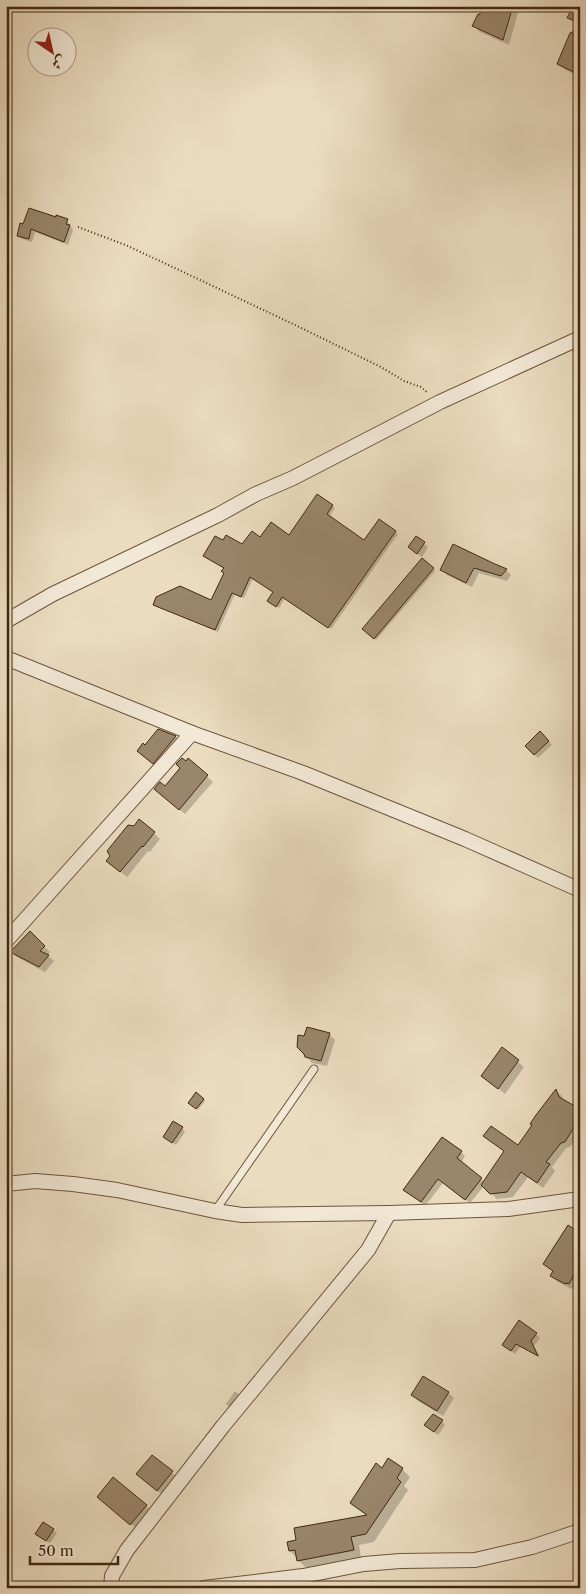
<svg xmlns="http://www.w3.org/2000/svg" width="586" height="1594" font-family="'Libre Caslon Text',Amiri,serif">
<rect width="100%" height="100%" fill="#ebdcc0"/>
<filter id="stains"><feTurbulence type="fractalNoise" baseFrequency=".004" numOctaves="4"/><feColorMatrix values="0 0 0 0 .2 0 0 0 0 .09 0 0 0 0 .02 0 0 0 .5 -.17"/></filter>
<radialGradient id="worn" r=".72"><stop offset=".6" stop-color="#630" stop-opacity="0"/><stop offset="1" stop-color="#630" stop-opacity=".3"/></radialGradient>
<!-- shadow -->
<g fill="#0003">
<path d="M488,6H520L509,45L480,32L474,26Z"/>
<path d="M580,6V25L569,17Z"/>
<path d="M580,30V77L564,69L558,63Z"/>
<path d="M67,221L73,230L68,245L35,232L32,242L22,239L18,236L21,224Z"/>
<path d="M318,496L335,508L329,517L364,542L395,532L398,534L331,629L285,598L279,608L271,603L274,593L253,578L244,598L235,594L218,632L154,604L212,601L225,573L223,542L243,546L260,538L289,537Z"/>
<path d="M416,538L428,547L422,557L414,551Z"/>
<path d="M453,545L506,570L511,575L507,581L479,573L472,587L447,575L442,569Z"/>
<path d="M422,560L435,571L376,640L364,629Z"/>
<path d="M159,730L176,737L179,740L157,766L142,754L145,746Z"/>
<path d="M540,733L552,745L538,758L526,746Z"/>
<path d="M188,760L213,782L185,814L161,794L165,787Z"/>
<path d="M140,821L160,839L150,852L148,851L127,877L113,866L134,828Z"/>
<path d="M30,933L50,952L47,955L54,961L45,972L17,957L12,952Z"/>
<path d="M329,1034L335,1040L327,1066L312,1063L306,1056Z"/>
<path d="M502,1049L524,1067L505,1094L483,1076Z"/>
<path d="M556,1091L562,1096L563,1101L580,1111V1133L570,1147L566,1148L552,1167L555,1171L543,1188L528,1177L513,1197L497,1199L484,1186L470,1203L443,1183L425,1206L405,1190L461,1152L465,1156L461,1163L484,1182L505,1152L485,1136L518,1147Z"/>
<path d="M196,1094L205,1101L198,1110L190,1103Z"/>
<path d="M182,1128L185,1132L176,1145L168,1140Z"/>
<path d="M580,1235V1281L575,1289L572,1288L571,1289L557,1281L551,1275L554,1272L545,1264Z"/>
<path d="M536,1334L540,1338L534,1346L540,1357L520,1347L515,1354L507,1348Z"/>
<path d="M235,1391L242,1397L230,1408L226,1404Z"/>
<path d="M448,1393L454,1398L443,1416L418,1401L412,1395Z"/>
<path d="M442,1421L445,1425L438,1435L430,1429Z"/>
<path d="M153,1456L178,1478L164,1496L144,1480Z"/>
<path d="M388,1460L402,1469L410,1477L404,1486L408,1490L374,1542L359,1545L361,1558L306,1568L290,1551L367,1516L351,1503L383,1469Z"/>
<path d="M98,1497L146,1506L152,1511L137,1529Z"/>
<path d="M53,1530L57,1533L50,1543L40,1537Z"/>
<path d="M370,1580L388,1588H367Z"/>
</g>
<!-- building -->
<g fill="#9a866c" stroke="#422810">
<path d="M484,6H513L503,40L472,26L478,14L479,15Z"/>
<path d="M573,6H580V23L567,18Z"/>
<path d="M580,29V75L557,64L570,33Z"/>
<path d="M29,208L56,217V215L68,219L66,224L70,225L64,242L31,229L29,239L17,236L20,223L23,224Z"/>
<path d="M317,494L333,505L327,514L364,540L379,519L396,531L328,628L282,597L276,607L267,601L273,592L250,577L241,597L232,593L215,630L153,605L156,597L180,586L211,600L224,573L221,571L224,568L203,556L215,536L223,540L226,535L242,544L252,531L260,537L271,522L289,535Z"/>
<path d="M416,536L425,542L417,554L408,547Z"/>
<path d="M453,544L495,564L507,569L501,576L474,568L466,583L440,570Z"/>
<path d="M422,558L434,568L374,639L362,629Z"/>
<path d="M158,729L176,736L153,764L137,751L143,743L145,745Z"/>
<path d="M540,731L549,741L534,755L525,746Z"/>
<path d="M182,758L186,761L188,758L208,775L179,810L154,789L160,782L165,786L180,768L176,764Z"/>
<path d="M139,819L155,832L143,847L142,846L120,872L106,861L110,856L107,851L128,825L134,826Z"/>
<path d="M30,931L45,946L40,951L49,955L39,967L10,952Z"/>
<path d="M307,1027L330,1033L321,1061L305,1057L304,1054L297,1047L298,1035L304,1036Z"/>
<path d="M502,1047L519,1060L498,1089L481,1076Z"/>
<path d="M556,1089L559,1097L580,1109L575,1118L577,1122L565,1142L561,1143L546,1162L550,1164L537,1183L521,1172L507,1192L490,1194L481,1185L504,1151L483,1136L491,1126L518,1145L532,1125L530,1124L536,1115Z"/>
<path d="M196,1092L204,1099L196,1109L188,1103Z"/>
<path d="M173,1121L183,1127L172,1143L163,1137Z"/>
<path d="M442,1137L462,1151L457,1158L482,1178L465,1200L438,1179L421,1202L403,1190Z"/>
<path d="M568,1225L580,1233V1275L575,1273L569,1284L566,1283L565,1284L550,1276L553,1271L543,1264Z"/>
<path d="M519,1320L537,1333L531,1341L538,1356L516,1344L511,1351L502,1345Z"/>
<path d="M423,1376L449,1392L437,1411L411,1395Z"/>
<path d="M433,1414L443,1420L434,1432L424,1425Z"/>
<path d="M152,1455L173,1471L157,1491L136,1474Z"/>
<path d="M388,1458L403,1468L397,1478L401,1482L366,1534L351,1537L354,1550L297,1561L295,1550L289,1551L287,1542L296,1540L294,1528L367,1515L350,1503L376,1463L382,1468Z"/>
<path d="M113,1477L147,1505L130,1525L97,1497Z"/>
<path d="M43,1522L54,1529L46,1541L35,1534Z"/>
</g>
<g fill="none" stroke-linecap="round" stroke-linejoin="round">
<defs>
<path id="lane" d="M215,1211L314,1069"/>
<g id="street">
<path d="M6,621L53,594L218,515L256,494L293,478L440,402L580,338"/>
<path d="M6,658L192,733L303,773L465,839L580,890"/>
<path d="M6,941L192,733"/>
<path d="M6,1184L35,1181L73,1184L117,1190L215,1211L242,1215L389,1213L508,1209L580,1199"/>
<path d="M111,1588L112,1576L127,1550L223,1426L368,1250L389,1213"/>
<path d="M204,1588L303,1576L364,1564L400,1561L475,1560L532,1547L580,1531"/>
</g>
</defs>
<!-- lane casing -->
<use href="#lane" stroke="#6c553c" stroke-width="9"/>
<!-- street casing -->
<use href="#street" stroke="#6c553c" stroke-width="16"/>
<!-- path -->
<path stroke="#422810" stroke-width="2" stroke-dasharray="1 2.5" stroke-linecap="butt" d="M78,227L128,246L291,323L381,367L404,381L421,387L428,393"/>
<!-- lane -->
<use href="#lane" stroke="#f2e8d6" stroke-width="7"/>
<!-- street -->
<use href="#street" stroke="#f2e8d6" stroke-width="14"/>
</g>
<!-- margin -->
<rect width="586" height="1594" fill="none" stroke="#ebdcc0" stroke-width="25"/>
<rect x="8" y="8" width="571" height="1579" fill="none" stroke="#422810" stroke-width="2.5"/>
<rect x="12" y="12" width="561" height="1569" fill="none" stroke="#422810"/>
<!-- north arrow -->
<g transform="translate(52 52) rotate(146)"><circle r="24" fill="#f2e8d6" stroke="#ac9b87"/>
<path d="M0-4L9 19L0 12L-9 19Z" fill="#8f2418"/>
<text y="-8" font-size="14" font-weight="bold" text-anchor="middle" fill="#422810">ش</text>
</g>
<!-- scale -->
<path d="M30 1556v8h88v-8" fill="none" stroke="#422810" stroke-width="2.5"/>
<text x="38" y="1556" font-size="15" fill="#422810" stroke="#f2e8d6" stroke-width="4" paint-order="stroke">50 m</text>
<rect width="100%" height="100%" filter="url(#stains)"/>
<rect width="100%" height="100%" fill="url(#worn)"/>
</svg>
